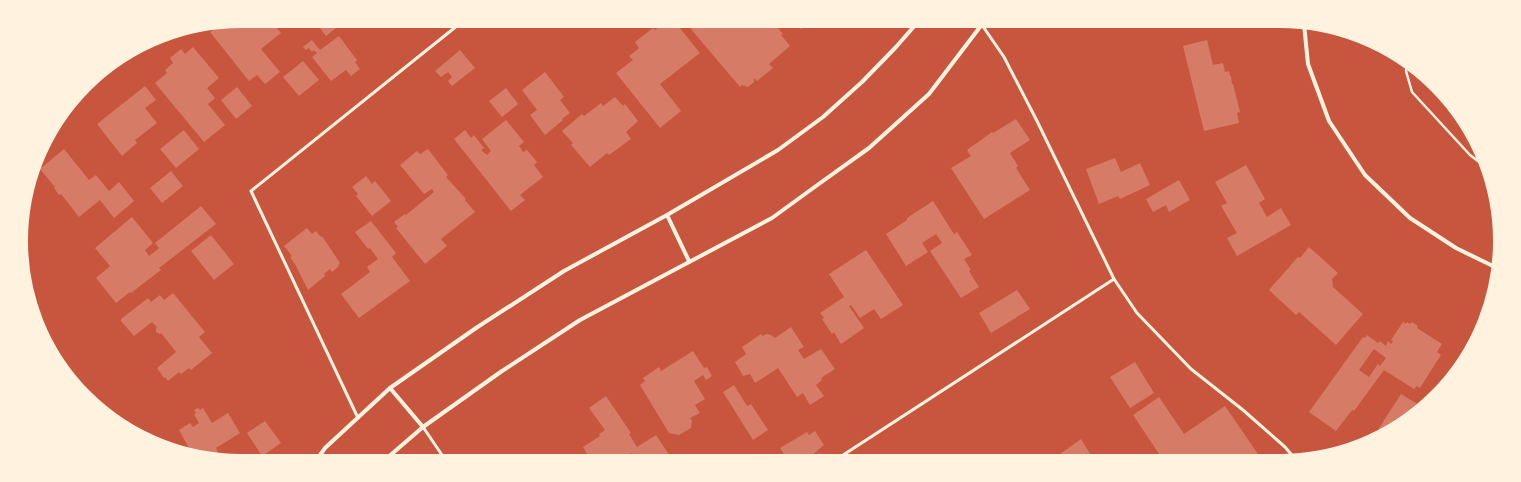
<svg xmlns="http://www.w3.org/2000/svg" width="1521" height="482" font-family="Signika,sans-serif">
<rect width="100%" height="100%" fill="#c8553d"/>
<!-- building -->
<g fill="#d67c66" fill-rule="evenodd">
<path d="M241,20H270L281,33L261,49L280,72L265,84L257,75L249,81L210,32L220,24Z"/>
<path d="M311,20H346L326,36L317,24L315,25Z"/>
<path d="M665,22H675L700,53L660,84L681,111L660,128L616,73L633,60L629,56L639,48L635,42L653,28L655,30Z"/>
<path d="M685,22H773L783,34L781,35L790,46L769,64L773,68L757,81L754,78V82L748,87L742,85L740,87Z"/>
<path d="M795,22H810L801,29Z"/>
<path d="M339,36L357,60L355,62L360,69L351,76L346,70L331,81L312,57L317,53L314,50L312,52L309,48L306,50L303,47L312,40L320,50Z"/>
<path d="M1207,40L1213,65L1223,63L1225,72L1229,71L1230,76H1231L1232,84H1233L1240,112L1237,113L1239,123L1204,131L1183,46Z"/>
<path d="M193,47L219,78L207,88L215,98L208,104L225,125L204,142L155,83L167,73L165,70L173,63L170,58L181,49L185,54Z"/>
<path d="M460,50L475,68L452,86L448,81L452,77L448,72L441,77L435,71Z"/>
<path d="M303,61L319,80L299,96L283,77Z"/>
<path d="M545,72L564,97L560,100L570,113L562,119L563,120L545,135L530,115L537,110L522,90Z"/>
<path d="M145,86L156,100L145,108L157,123L135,140L137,143L122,156L97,124Z"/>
<path d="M237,87L252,106L236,119L221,100Z"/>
<path d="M506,88L518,104L502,117L489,101Z"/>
<path d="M615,97L623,106L625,104L638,121L626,132L631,139L609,155L607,153L590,167L571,145L573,143L562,131L582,114L584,116L601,103L603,106Z"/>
<path d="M1016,119L1030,140L1010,153L1018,166L1016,168L1030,190L984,219L951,168L971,156L967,150L992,132L993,133Z"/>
<path d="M506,120L524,142L519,146L523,152L527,150L537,162L534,165L543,177L520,195L525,200L511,211L454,139L465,130L471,138L474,135L484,148L481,150L487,155L491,151L482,139Z"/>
<path d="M184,130L199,149L176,168L160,149Z"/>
<path d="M64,149L89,180L96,175L109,191L119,182L134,201L114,218L100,200L79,217L61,194L59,195L54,188L55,187L40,169Z"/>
<path d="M428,149L448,175L446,177L466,199L465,200L475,212L441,239L447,246L425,264L396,228L398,227L394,222L405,214L406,215L434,192L432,189L424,194L400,165L417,151L420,154Z"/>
<path d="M1115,158L1121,172L1140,163L1150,185L1120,199L1118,196L1099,204L1086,169Z"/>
<path d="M1246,165L1265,199L1259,203L1267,217L1281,208L1291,225L1237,256L1227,238L1237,233L1221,206L1227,203L1215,182Z"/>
<path d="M171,171L183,186L162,203L150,188Z"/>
<path d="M366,176L372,184L375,181L391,201L372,216L356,196L358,194L352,187Z"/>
<path d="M1179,180L1190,200L1169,212L1166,205L1153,212L1146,199Z"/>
<path d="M933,201L954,234L957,232L972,255L964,259L971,270L969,271L979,287L961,298L930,251L942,243L936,234L922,243L928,252L906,266L886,234L907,220V218Z"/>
<path d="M201,206L216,224L159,268L161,270L131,293L130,292L116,303L96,278L110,266L95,248L132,217L153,243L145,250L149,256L159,248L155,243Z"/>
<path d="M371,221L396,253L392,257L410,281L359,318L341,294L370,272L367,267L378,259L370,248L368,249L355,232Z"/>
<path d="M307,228L312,234L316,231L321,237L322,236L340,263L338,265L339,266L332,272L330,269L324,274L325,276L308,290L295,264L290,257L292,256L284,246Z"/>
<path d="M211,235L234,264L214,280L191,251Z"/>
<path d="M1309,247L1338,273L1332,279L1333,287L1363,314L1336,345L1299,312L1296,315L1269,290L1298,257L1300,258Z"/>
<path d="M866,250L903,305L881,319L874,309L860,318L851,305L849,306L864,328L841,344L834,332L832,334L822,319L824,318L820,313L844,297L829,274Z"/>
<path d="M1017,290L1030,309L991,333L979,313Z"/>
<path d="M173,293L205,332L199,337L212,353L191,370L189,368L181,374L179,372L168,381L165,377L164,378L157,368L176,352L161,333L160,334L156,332V328L157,327L152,322L134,336L121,321V319L148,298L151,302L160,295L164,300Z"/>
<path d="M1403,322L1406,324L1407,322L1410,324L1412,322L1418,326L1417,328L1442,344L1437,352L1441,355L1420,388L1417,386L1414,389L1384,370L1354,411L1352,410L1336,431L1309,412L1363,337L1365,338L1367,335L1378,343L1380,341L1386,346L1388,341L1391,344L1393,341L1391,340ZM1374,349L1386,358L1380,366L1378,364L1369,377L1359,370Z"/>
<path d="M791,327L804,347L798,350L804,359L821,349L835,369L821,378L822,380L816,385L824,396L810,405L803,393L797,397L778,368L755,383L750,374L743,376L735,362L746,354L742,347L761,334L762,336L767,334L771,335L775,338Z"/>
<path d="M693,351L704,368L707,367L712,376L706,380L703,375L694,381L705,399L695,405L700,413L690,418L692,421L691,428L679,435L669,433L640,385L645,381L643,378L659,367L661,371Z"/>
<path d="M1135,362L1154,393L1130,408L1110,377Z"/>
<path d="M734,385L747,406L751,404L768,430L753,440L723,392Z"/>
<path d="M1401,394L1422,407L1378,439L1374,440L1372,439Z"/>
<path d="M606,396L631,433L629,434L637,447L656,435L672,459H635L632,453L623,459H618L617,457L614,459H590L583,447L600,436L599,434L605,430L589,408Z"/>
<path d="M1159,397L1184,434L1225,406L1260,457L1255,460H1163L1133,415Z"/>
<path d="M198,408L200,410L203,408L212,423L228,413L240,433L216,448L220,458H198L190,454L187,450L189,448L179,430L190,423L193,427L199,423L194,414L196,413L194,410Z"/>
<path d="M265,421L281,443L262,456L247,433Z"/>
<path d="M815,431L824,445L811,456L813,458L820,453L823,457L820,459H787L780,448L807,432L809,435Z"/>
<path d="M1081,439L1094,460H1063L1060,454Z"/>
</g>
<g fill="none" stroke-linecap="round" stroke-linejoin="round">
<!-- path -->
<path stroke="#fff3e0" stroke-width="2.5" d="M1407,62L1406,71L1412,92L1470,155L1483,165"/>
<!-- service -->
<g stroke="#fff3e0" stroke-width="3">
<path d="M982,25L1004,57L1037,121L1114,279L1137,313L1191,369L1243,410L1285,447L1296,460"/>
<path d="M358,418L251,191L463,21"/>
<path d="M423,427L444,458"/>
<path d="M837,459L1114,279"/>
</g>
<!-- minor -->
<g stroke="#fff3e0" stroke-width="4">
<path d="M1304,24L1308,64L1329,121L1365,175L1410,218L1456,248L1497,268"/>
<path d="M667,215L689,261"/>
<path d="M390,388L423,427"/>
<path d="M318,458L325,448L390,388L476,328L564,271L667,215L778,150L823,117L862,82L896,47L917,23"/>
<path d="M387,458L423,427L502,371L580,320L772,218L816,186L869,148L929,94L983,23"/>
</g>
</g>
<!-- crop -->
<path d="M0 0H1521V482H0ZM241 27H1280A214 214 0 0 1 1494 241V241A214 214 0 0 1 1280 455H241A214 214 0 0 1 27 241V241A214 214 0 0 1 241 27Z" fill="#fff3e0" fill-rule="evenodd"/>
<path fill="none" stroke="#fff3e0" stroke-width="2" d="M241 27H1280A214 214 0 0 1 1494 241V241A214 214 0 0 1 1280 455H241A214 214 0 0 1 27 241V241A214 214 0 0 1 241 27Z"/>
</svg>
